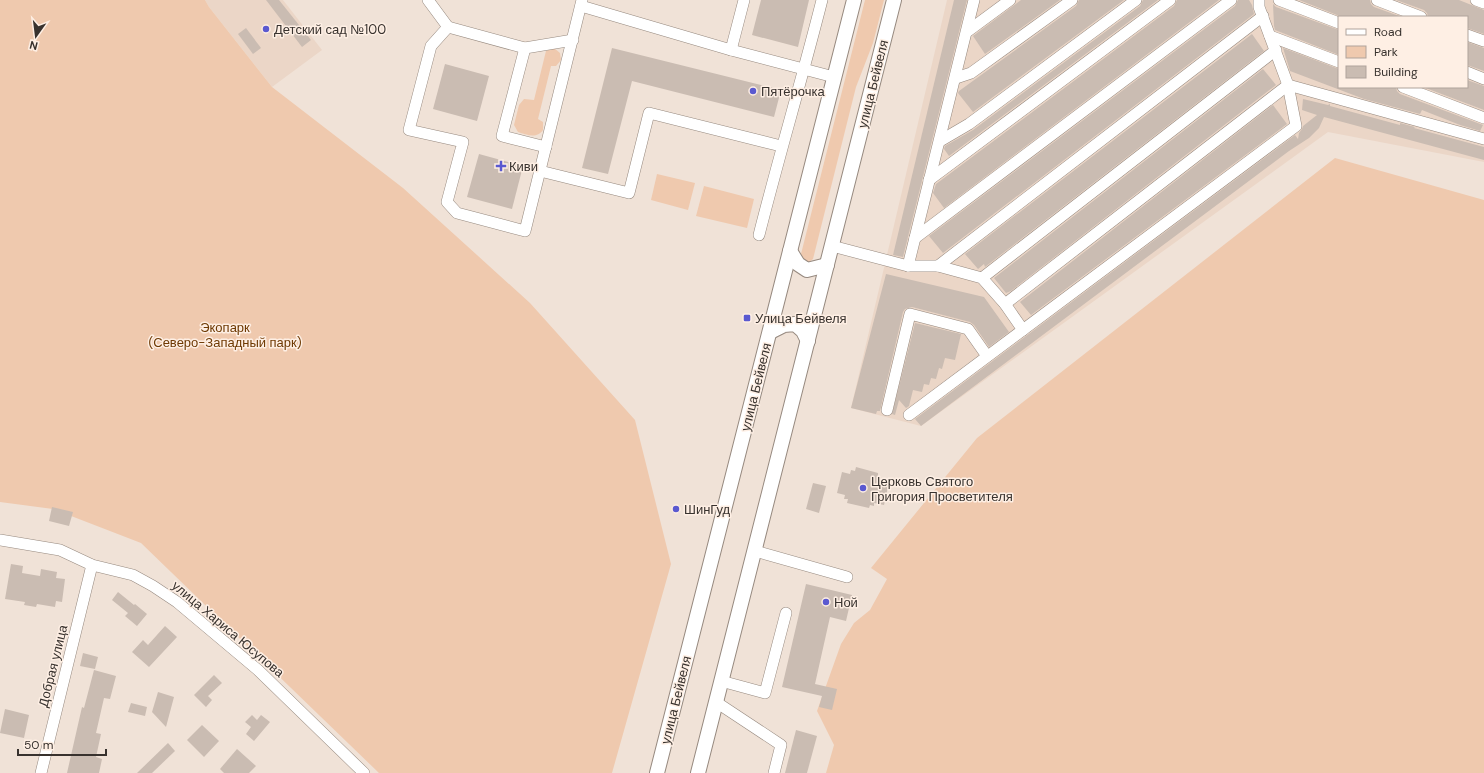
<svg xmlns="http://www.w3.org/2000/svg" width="1484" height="773" font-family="'DM Sans',sans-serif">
<rect width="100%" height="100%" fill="#f0e2d7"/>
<!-- built -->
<g fill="#ebd6c7" fill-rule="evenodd">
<path d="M205,0H283L322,50L272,87L209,7Z"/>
<path d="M947,0H1484V162L1328,132L921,426L851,408ZM1339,17H1467V87H1339Z"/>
</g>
<!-- green -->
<g fill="#efc9ae">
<path d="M0,0H205L209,7L272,87L403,188L530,303L635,420L671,564L612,773H379L141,543L53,509L0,502Z"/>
<path d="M865,0H884L873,43L856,87L813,259L809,262H805L801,259V254Z"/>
<path d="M554,48L560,53L561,60L556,66H551L538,119L543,122V130C537,139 527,135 518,132L514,125L519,105L524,99L534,100L545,55L546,51Z"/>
<path d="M1335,158L1484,200V773H826L834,745L817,711L841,644L854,623L870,610L887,579L871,568L977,438Z"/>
<path d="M657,174L695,183L688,210L651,200Z"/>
<path d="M704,186L754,199L747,228L696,216Z"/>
</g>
<!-- building -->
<g fill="#cabcb2">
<path d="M266,0H279L311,40L302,47Z"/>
<path d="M761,0H809L798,47L752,35Z"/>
<path d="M954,0H967L903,257L893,255Z"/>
<path d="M1021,0H1060L985,54L973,36Z"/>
<path d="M1079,0H1124L973,112L958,93L959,91L1076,6Z"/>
<path d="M1143,0H1158L949,156L944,149L945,146L973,130L1140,6Z"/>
<path d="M1177,0H1219L944,208L933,193L936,184L1174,6Z"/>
<path d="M1238,0H1249L1252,5L1254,14L943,253L929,236L1235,6Z"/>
<path d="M1299,0H1370L1371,4L1374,7L1402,17H1342Z"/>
<path d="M1396,0H1459L1484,10V34L1467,28V17H1428L1427,13L1424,10Z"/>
<path d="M1273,4L1276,7L1339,30V55L1275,30L1274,26Z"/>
<path d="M246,28L261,48L253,54L238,34Z"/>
<path d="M1252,34L1264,51L985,267L984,264L978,269L965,254Z"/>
<path d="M1467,42L1484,48V71L1467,65Z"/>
<path d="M612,48L781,90L774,117L632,81L608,174L582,168Z"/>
<path d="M1283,48L1339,69V87H1396L1397,91L1400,94L1483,125L1480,131L1460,125L1422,110L1420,114L1364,99L1290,71Z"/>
<path d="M445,64L489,76L477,121L433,109Z"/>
<path d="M1263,69L1276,85L1011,291L1006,293L994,278Z"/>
<path d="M1467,80L1484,86V110L1423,87H1467Z"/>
<path d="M1303,99L1328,105L1330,104V106L1400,125V123L1415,127L1414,128L1484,147V160L1324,117L1319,128L1309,138L1289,151L921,426L915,419L1295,135L1298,139L1299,133L1302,129L1303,126L1317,115L1302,110Z"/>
<path d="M1273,105L1287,124L1031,315L1020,302Z"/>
<path d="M479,154L523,166L512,209L467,197Z"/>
<path d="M886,274L984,297L1009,332L989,347L974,325L970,322L912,307L905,309L903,312L880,411H877L876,414L851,408Z"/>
<path d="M915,323L961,334L955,360L945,358L942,369L939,368L936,379L931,378L929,385L924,384L922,392L913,390L909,406L906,408L899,400L895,415L892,414Z"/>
<path d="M856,467L878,473V476L881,477L880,481L889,483L884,505L874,503V506L870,505L869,508L847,503L848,499H844L845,495L837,493L842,472L850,474L851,470L855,471Z"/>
<path d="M813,483L826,486L819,513L806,509Z"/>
<path d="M52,507L73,512L69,526L49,521Z"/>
<path d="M11,564L23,566L22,573L40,576L41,569L57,572L56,578L65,579L62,602L56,601L55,607L37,604L36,607L24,605L25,602L5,599Z"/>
<path d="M806,584L852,595L846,621L830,617L815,684L837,689L832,710L819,707L822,696L782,687Z"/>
<path d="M118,592L134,605L135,604L147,614L137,626L125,616L128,613L112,600Z"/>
<path d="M165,626L177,637L149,667L132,652L143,640L148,645Z"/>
<path d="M83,653L98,657L95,669L80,666Z"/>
<path d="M94,670L116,676L110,699L104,698L96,733L101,734L96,757L102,759L99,773H67L82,707L84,708Z"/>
<path d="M214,675L222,683L208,696L212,700L206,707L194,695Z"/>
<path d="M158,692L174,697L166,727L152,712Z"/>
<path d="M131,703L147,707L145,716L128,712Z"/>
<path d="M5,709L29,715L24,738L0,733Z"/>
<path d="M252,715L257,720L261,715L270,722L254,741L246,734L251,727L245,722Z"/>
<path d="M202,725L219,741L204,757L187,740Z"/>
<path d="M796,730L817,736L807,773H785Z"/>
<path d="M168,743L175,751L152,773H137Z"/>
<path d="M237,749L256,766L249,773H224L220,769Z"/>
</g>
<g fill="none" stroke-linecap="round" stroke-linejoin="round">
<defs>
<g id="minor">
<path d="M428,0L448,27L431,46L409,130L463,142L447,202L457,213L525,231L582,0"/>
<path d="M1279,0L1339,23"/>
<path d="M1377,0L1421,17"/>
<path d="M1476,0L1484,3"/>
<path d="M581,6L731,50L834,77"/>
<path d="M448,27L525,48"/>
<path d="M968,31L1010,0"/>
<path d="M1467,35L1484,41"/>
<path d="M1270,36L1339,62"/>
<path d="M731,50L744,0"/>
<path d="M1467,72L1484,79"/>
<path d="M956,78L971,73L1072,0"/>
<path d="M1403,87L1484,118"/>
<path d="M940,141L969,124L1136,0"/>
<path d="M546,147L502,136L525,48L573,40"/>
<path d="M540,171L629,193L649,113L781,146"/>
<path d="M929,180L1170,0"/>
<path d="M759,235C779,156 802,79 822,0"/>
<path d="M915,238L1231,0"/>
<path d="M832,246L908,266H938L982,278L1005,304L1023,330"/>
<path d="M908,266L974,0"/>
<path d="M938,266L1263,16"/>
<path d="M982,278L1276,50"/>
<path d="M1005,304L1288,85L1484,139"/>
<path d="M887,410L910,314L968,329L987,356"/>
<path d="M909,415L1296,126L1288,85L1259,7V0"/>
<path d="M0,540L60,550L92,565L133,575L153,586L177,602L258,670L364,773"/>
<path d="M755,551L847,577"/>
<path d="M721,681L765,693L786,613"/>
<path d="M716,702L781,745L774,773"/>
<path d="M41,773L92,565"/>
</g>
<g id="major">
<path d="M790,251L798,264L807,270L827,265"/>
<path d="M770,332L784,325L795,324L803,331L808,341"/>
<path d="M657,773L854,0"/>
<path d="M698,773L894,0"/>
</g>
</defs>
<!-- minor casing -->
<use href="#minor" stroke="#96897f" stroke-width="12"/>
<!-- major casing -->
<use href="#major" stroke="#96897f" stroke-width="16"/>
<!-- minor -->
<use href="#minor" stroke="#fff" stroke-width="11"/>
<!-- major -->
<use href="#major" stroke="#fff" stroke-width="14"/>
</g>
<!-- markers -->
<g fill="#5a59d0" stroke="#feefe4" stroke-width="1.5">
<circle cx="266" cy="29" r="4"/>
<circle cx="753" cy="91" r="4"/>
<path d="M499 160h4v4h4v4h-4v4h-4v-4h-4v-4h4z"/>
<rect x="743" y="314" width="8" height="8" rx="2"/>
<circle cx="863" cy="488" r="4"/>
<circle cx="676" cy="509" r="4"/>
<circle cx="826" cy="602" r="4"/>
</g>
<g text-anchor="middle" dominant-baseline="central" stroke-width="3" stroke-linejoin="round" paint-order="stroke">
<!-- poi labels -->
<g font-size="13" fill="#38322e" stroke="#feefe4" text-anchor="start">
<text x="274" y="29">Детский сад №100</text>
<text x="761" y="91">Пятёрочка</text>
<text x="509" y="166">Киви</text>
<text x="755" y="318">Улица Бейвеля</text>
<text x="871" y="481">Церковь Святого<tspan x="871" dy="15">Григория Просветителя</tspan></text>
<text x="684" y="509">ШинГуд</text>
<text x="834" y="602">Ной</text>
</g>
<!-- street labels -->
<g font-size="13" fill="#38322e" stroke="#feefe4">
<text transform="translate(873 84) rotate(-76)">улица Бейвеля</text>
<text transform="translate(756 387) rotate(-76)">улица Бейвеля</text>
<text transform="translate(228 629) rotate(40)">улица Хариса Юсупова</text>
<text transform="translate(53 666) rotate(-76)">Добрая улица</text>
<text transform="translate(676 700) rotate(-76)">улица Бейвеля</text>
</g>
<!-- park labels -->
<g font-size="13" fill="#6e3903" stroke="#feefe4">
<text x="225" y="327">Экопарк<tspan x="225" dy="15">(Северо-Западный парк)</tspan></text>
</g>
</g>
<!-- legend -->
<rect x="1338" y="16" width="130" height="72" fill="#feefe4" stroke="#afa39b"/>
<rect x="1346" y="29" width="20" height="6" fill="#ffffff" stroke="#afa39b"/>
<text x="1374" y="36" font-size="12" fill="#38322e">Road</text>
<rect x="1346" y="46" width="20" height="12" fill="#efc9ae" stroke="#afa39b"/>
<text x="1374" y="56" font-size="12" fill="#38322e">Park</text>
<rect x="1346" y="66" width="20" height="12" fill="#cabcb2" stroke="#afa39b"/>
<text x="1374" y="76" font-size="12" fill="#38322e">Building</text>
<!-- north arrow -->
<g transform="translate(36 36) rotate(194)" stroke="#feefe4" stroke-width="3" paint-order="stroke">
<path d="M0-3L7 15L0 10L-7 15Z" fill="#38322e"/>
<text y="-6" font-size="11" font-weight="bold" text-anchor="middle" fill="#38322e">N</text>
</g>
<!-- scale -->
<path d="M18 749v6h88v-6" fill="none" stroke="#38322e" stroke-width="2"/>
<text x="24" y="749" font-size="12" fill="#38322e" stroke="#feefe4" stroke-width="3" paint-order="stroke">50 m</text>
</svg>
